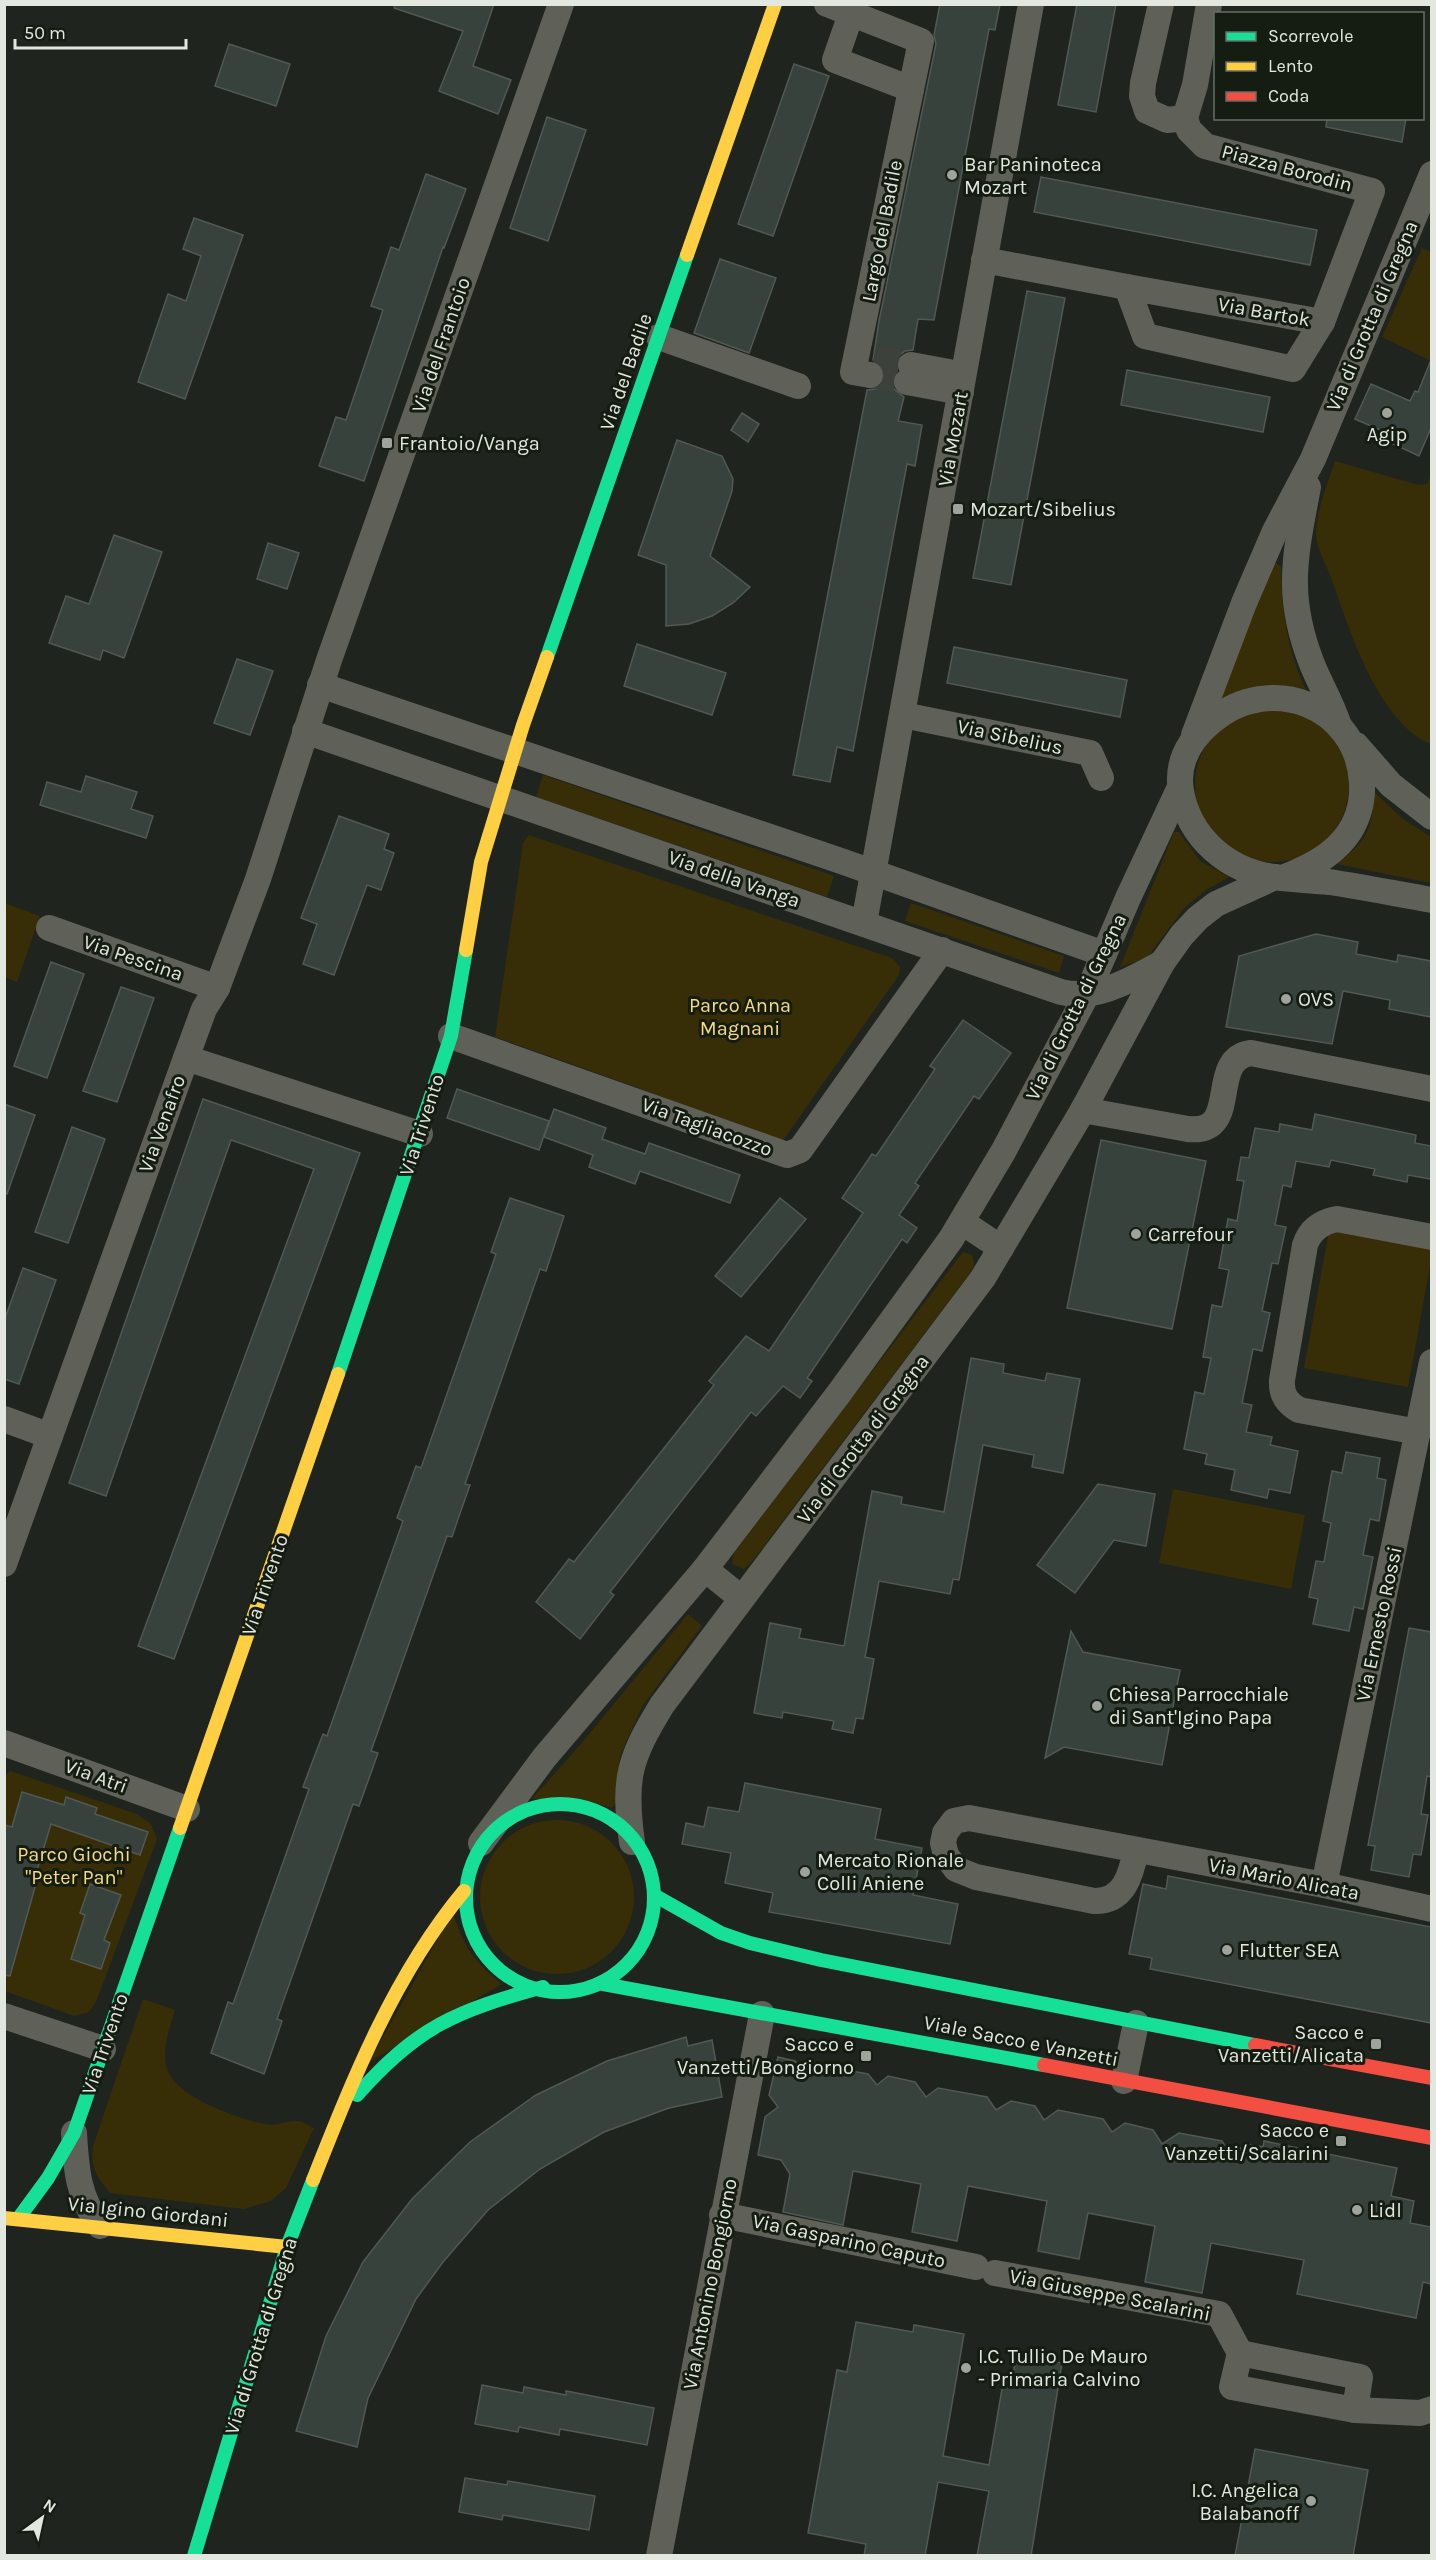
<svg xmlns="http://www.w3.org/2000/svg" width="1436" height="2560" font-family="Karla,sans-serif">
<rect width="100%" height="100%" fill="#1f241e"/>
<!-- green -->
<g fill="#372e07">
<path d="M1422,248L1431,252V361L1382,337Z"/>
<path d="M1335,461L1418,485L1427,484L1431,475V744C1379,724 1349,629 1332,580C1327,566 1315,546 1316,532C1317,508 1328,483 1335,461Z"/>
<path d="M1274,562L1281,566C1281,609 1288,654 1307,692C1263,687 1253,684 1213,705Z"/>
<circle cx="1272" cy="785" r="77"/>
<path d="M543,775L834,876L827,897L536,797Z"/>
<path d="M1373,791L1403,819L1431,837V883L1337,864C1367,840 1373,830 1373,791Z"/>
<path d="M1174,832H1179L1200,861L1229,877L1206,890L1184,908L1147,958L1120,967Z"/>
<path d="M529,835L892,958L900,967L899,975L782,1142H776L636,1087L495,1037L523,843Z"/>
<path d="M4,903L40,916L17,982L5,977Z"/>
<path d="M911,903L1064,956L1059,973L905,921Z"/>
<path d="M1330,1226L1431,1245V1261L1408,1387L1304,1368Z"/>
<path d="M963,1252L972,1255C975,1263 975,1266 970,1273L754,1559L744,1569L732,1564L734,1553Z"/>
<path d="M1173,1489L1305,1515L1291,1589L1159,1563Z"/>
<path d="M688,1614L702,1626L643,1705L620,1756L615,1804L612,1808L576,1798L532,1799L581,1744Z"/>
<path d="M10,1771L137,1814L151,1824L157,1839L96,2002L89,2012L74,2016L5,1991L4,1778Z"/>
<circle cx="557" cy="1897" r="77"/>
<path d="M453,1912C463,1946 474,1962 502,1984L369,2062Z"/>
<path d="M143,1999L175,2010C170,2027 161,2051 167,2069C176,2097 238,2119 265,2124C275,2127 287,2120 297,2121C303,2121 309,2126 314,2128L286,2188L271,2201L244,2209L110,2193C96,2176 91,2169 93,2146Z"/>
</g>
<!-- building -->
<g fill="#36423b" stroke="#525853" stroke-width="1.5">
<path d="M395,4H494L473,66L511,80L498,114L439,91L463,31L394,8Z"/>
<path d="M940,4H1000L995,30L989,29L934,320L918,319L913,350L905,351L899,356L896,363L897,371L892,379L893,388L904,397L898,421L922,425L915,466L907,464L853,751L837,747L830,782L793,775L867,390L876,389L885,378L884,369L873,360L879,321L936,44L934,35Z"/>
<path d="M1077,4H1116L1096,112L1058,105Z"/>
<path d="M229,44L290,64L276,106L215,86Z"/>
<path d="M794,64L829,76L773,236L738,224Z"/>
<path d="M547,117L586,130L548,241L510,228Z"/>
<path d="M1327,118H1406L1402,142L1326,127Z"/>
<path d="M426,174L466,189L444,248L443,247L364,481L319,466L336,417L346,420L383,310L371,306L391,247L399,250Z"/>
<path d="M1041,177L1317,230L1310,265L1034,212Z"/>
<path d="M194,218L243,235L185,399L138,382L168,294L186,301L201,256L183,249Z"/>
<path d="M720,259L776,278L749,353L694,333Z"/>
<path d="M1027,291L1065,298L1011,585L973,578Z"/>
<path d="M1431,360V428L1419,456L1391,443L1394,436L1355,419L1371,384L1410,401L1415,391L1418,392Z"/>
<path d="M1127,370L1270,397L1263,432L1121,405Z"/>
<path d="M742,413L759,424L748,442L731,430Z"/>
<path d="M677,440L722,456L733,479L732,491L710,556L750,587L733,603L712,616L689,624L666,626V565L638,555Z"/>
<path d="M114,535L162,552L124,658L103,650L100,660L49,643L66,596L89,604Z"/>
<path d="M268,543L299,553L287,589L257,579Z"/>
<path d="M637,644L726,673L712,715L624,686Z"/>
<path d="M954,647L1127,680L1120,717L947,683Z"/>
<path d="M237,659L273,671L250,735L214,723Z"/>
<path d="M86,776L137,792L131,809L153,816L146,838L40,805L47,782L81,792Z"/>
<path d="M339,816L389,834L384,849L394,853L381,890L367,885L334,975L303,964L317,924L301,918Z"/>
<path d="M1316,934L1358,942L1356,954L1397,962L1398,955L1431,961V1017L1389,1009L1390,1000L1343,991L1332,1044L1226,1027L1239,956Z"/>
<path d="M51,962L84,974L47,1078L14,1066Z"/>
<path d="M121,987L154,998L117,1102L83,1091Z"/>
<path d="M963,1020L1011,1053L979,1099L974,1096L915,1183L919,1186L899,1215L917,1228L907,1243L902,1239L807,1378L812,1381L800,1398L783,1386L756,1416L751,1412L610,1592L614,1595L580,1639L536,1602L569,1559L574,1562L714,1385L709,1381L746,1336L769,1351L863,1213L842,1198L872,1154L876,1156L935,1069L930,1066Z"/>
<path d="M457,1089L549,1121L539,1150L447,1118Z"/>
<path d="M203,1099L360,1153L174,1659L138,1646L314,1169L231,1140L106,1496L69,1483Z"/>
<path d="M4,1104L35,1115L7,1194H4Z"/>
<path d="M554,1109L606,1128L602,1139L645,1154L649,1143L740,1175L730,1203L640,1171L635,1184L589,1167L593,1155L544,1137Z"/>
<path d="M1315,1114L1416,1135L1415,1143L1431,1146V1179L1408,1175L1407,1182L1373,1175L1375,1169L1331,1160L1329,1167L1296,1161L1291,1187L1283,1185L1275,1225L1286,1227L1278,1264L1272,1263L1262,1311L1270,1313L1262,1351L1253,1349L1242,1403L1252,1405L1246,1432L1272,1437L1270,1445L1298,1451L1290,1493L1269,1489L1267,1498L1231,1490L1235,1470L1205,1464L1207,1454L1184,1449L1195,1392L1204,1394L1211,1358L1203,1357L1212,1305L1222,1307L1229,1270L1219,1268L1228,1219L1237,1221L1244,1181L1237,1180L1241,1157L1249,1158L1255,1128L1279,1132L1280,1124L1312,1130Z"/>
<path d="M72,1127L105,1139L68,1243L35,1232Z"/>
<path d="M1101,1140L1206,1161L1172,1329L1067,1308Z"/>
<path d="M510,1198L564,1216L546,1271L540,1269L465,1484L470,1485L458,1519L452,1537L447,1536L371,1751L378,1753L372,1770L359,1806L353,1804L277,2019L282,2021L264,2074L211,2053L228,2002L233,2004L309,1789L303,1787L310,1768L323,1734L327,1736L403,1521L397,1518L416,1466L421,1468L496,1254L491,1252Z"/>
<path d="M780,1198L806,1219L741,1297L715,1276Z"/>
<path d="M23,1268L56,1280L19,1384L4,1379V1321Z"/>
<path d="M971,1358L1004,1364L1003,1373L1045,1381L1047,1373L1080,1379L1063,1473L1032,1467L1034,1455L983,1445L959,1580L953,1579L950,1594L879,1581L865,1657L874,1659L863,1719L856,1718L853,1733L832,1729L834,1721L783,1712L782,1718L754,1713L770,1623L801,1629L799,1638L844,1646L872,1491L902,1497L901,1504L944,1512Z"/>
<path d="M1346,1452L1380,1458L1377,1478L1386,1480L1379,1521L1370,1519L1363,1555L1373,1557L1363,1609L1354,1607L1349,1631L1313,1624L1318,1599L1309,1597L1316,1561L1324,1562L1331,1523L1323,1521L1332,1471L1342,1473Z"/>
<path d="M1098,1484L1155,1494L1146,1546L1114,1540L1075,1593L1037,1565Z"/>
<path d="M1409,1628L1431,1632V1777L1427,1776L1421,1814L1428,1815L1421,1855L1413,1854L1409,1877L1371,1870L1375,1846L1368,1845Z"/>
<path d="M1071,1631L1083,1652L1180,1670L1162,1765L1064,1747L1045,1758Z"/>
<path d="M745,1783L881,1809L875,1839L922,1848L913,1895L958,1904L950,1944L769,1912L773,1893L725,1883L731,1853L682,1844L686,1823L704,1827L708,1807L739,1812Z"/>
<path d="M22,1792L64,1805L66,1797L97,1808L95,1814L148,1832L140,1855L51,1824L34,1880H37L10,1976L4,1975V1825L12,1827Z"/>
<path d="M1168,1876L1431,1927V2023L1150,1969L1152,1958L1129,1954L1143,1884L1166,1889Z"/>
<path d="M90,1884L121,1895L104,1940L110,1943L101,1969L71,1959L85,1915L80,1913Z"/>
<path d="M686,2037L688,2046L712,2040L722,2097L669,2108L604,2132L540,2169L488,2210L443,2262L416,2299L368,2398L357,2447L296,2431L326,2336L363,2262L412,2199L470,2142L536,2095L607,2061Z"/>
<path d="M778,2057L795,2061L806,2074L818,2065L868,2074L877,2085L888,2076L915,2082L926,2097L938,2088L987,2097L996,2110L1011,2101L1035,2106L1044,2120L1058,2110L1103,2119L1112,2132L1125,2123L1153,2130L1162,2144L1179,2133L1222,2141L1230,2154L1248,2144L1263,2147L1264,2141L1397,2168L1391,2196L1414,2201L1410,2223L1431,2227V2284L1423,2282L1416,2318L1297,2294L1304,2260L1211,2243L1202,2293L1145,2282L1155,2226L1088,2213L1079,2259L1038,2251L1047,2201L968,2186L957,2241L912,2232L921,2184L853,2171L843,2225L783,2212L790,2174L781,2160L758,2155L765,2117L778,2107L769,2095Z"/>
<path d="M856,2322L913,2332L914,2325L964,2334L943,2456L989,2465L1004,2377L1012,2379L1017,2354L1062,2363L1031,2556H977L989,2491L938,2482L925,2556H864L866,2544L808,2533L837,2370L847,2372Z"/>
<path d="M482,2385L523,2393L524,2387L566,2395V2391L654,2408L647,2445L560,2429L559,2435L519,2427L518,2432L475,2424Z"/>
<path d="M1255,2449L1368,2470L1353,2556H1235Z"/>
<path d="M465,2478L507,2485L508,2481L595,2496L589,2530L503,2515L502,2520L459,2512Z"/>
</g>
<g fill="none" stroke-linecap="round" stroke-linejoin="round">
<!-- street-tunnel -->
<g stroke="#3c413b" stroke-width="26" stroke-dasharray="26 13" stroke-linecap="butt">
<path d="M874,357L911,365"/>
<path d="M870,375L907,382"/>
</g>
<!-- street -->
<g stroke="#5f6159" stroke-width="26">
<path d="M827,4L921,41L853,372L870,375"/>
<path d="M1161,4L1143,83L1142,96L1147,111L1167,120L1185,118L1195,85L1209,4"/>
<path d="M851,14L835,60L911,89"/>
<path d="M1185,118L1189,130L1205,146L1372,191L1322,322"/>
<path d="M984,260L1127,287"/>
<path d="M1127,287L1322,322L1293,369L1145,336Z"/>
<path d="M659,337L798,386"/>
<path d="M911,365L949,372"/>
<path d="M907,382L961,392"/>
<path d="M1308,487C1295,556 1285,596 1312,664C1320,684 1331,702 1338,723"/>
<path d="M320,685L841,861L1104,954"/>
<path d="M903,715L1090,753L1101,778"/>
<path d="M305,731L1061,992C1096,1001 1132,979 1162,963"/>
<path d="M1194,735L1244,603L1275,531L1313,459L1432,174"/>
<path d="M1356,745L1391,785L1432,817"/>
<path d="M1285,877C1307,868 1329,858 1345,838C1357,823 1363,803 1362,783C1358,705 1270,672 1212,721C1190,739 1176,762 1181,791C1189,838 1228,871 1274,877C1292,880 1311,880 1329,882C1363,887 1397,894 1432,900"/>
<path d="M864,923L1031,4"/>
<path d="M49,928L217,988"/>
<path d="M451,1036L787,1155L800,1150L942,950"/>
<path d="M186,1058L420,1134"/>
<path d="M1083,1110L1188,1129C1243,1135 1206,1059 1251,1053L1432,1089"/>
<path d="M962,1222L1001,1248"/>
<path d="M4,1419L50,1436"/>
<path d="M1418,1432L1299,1410C1287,1403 1281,1395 1282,1380L1305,1245C1310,1230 1321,1222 1337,1219L1432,1237"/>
<path d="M4,1564L186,1058L204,1009L217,988L258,879L329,660L561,4"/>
<path d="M705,1569L741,1598"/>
<path d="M4,1743L187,1809"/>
<path d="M632,1842C623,1779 629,1759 662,1705L983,1278L1083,1110L1162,963L1182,935L1198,918L1216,904L1275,877"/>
<path d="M481,1843L544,1758L705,1569L840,1392L951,1239L1003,1152L1087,994L1128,898L1180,787"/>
<path d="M1136,1850C1131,1875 1124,1902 1094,1901L976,1877L956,1869L946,1855L943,1843L945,1833L954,1821L969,1818L1324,1885L1432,1909"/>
<path d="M1324,1885L1432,1362"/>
<path d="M4,2016L103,2049"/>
<path d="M1124,2081L1136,2023"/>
<path d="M74,2133C76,2168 78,2198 100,2226"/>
<path d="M722,2215L976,2267"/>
<path d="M995,2273L1219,2314L1240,2353L1232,2387L1355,2410L1360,2377L1240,2353"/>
<path d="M1355,2410L1420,2413L1432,2409"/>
<path d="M659,2556L762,2014"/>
</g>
<!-- fast -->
<g stroke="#16e098" stroke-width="14">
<path d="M547,657L687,255"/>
<path d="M338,1374L451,1036L466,950"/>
<circle cx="560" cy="1898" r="94"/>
<path d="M654,1895L721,1933L750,1943L821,1960L1255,2045"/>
<path d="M603,1984L1044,2065"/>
<path d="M357,2095C418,2026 456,2011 543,1987"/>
<path d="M18,2219L48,2178L74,2133L180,1828"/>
<path d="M194,2556L287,2247L313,2180"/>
</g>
<!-- slow -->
<g stroke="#ffcf43" stroke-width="14">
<path d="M687,255L775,4"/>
<path d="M466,950L481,862L523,725L547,657"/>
<path d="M180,1828L338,1374"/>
<path d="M313,2180C353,2079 394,1975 464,1891"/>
<path d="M4,2218L287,2247"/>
</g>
<!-- jam -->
<g stroke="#f24e42" stroke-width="14">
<path d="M1255,2045L1432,2078"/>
<path d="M1044,2065L1432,2138"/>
</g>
</g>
<!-- markers -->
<g fill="#9ea39c" stroke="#151d13" stroke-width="2">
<circle cx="952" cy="175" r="6"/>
<circle cx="1387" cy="413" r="6"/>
<rect x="381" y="437" width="12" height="12" rx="3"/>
<rect x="952" y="503" width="12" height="12" rx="3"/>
<circle cx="1286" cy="999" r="6"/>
<circle cx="1136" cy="1234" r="6"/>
<circle cx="1097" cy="1706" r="6"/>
<circle cx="805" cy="1872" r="6"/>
<circle cx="1227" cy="1950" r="6"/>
<rect x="1370" y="2038" width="12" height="12" rx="3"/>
<rect x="860" y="2050" width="12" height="12" rx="3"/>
<rect x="1335" y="2135" width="12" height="12" rx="3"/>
<circle cx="1357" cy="2210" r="6"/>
<circle cx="966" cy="2368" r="6"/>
<circle cx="1311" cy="2501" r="6"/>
</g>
<g text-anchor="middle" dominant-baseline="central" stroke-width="6" stroke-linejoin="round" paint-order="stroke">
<!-- poi labels -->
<g font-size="20" fill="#e2e7e0" stroke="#151d13" text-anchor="start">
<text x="964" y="164">Bar Paninoteca<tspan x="964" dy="23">Mozart</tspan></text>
<text x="1387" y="434" text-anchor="middle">Agip</text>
<text x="399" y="443">Frantoio/Vanga</text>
<text x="970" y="509">Mozart/Sibelius</text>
<text x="1298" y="999">OVS</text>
<text x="1148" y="1234">Carrefour</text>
<text x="1109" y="1694">Chiesa Parrocchiale<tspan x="1109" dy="23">di Sant'Igino Papa</tspan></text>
<text x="817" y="1860">Mercato Rionale<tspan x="817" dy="23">Colli Aniene</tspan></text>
<text x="1239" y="1950">Flutter SEA</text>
<text x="1364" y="2032" text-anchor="end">Sacco e<tspan x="1364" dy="23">Vanzetti/Alicata</tspan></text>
<text x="854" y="2044" text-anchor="end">Sacco e<tspan x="854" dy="23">Vanzetti/Bongiorno</tspan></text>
<text x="1329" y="2130" text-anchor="end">Sacco e<tspan x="1329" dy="23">Vanzetti/Scalarini</tspan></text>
<text x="1369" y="2210">Lidl</text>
<text x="978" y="2356">I.C. Tullio De Mauro<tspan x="978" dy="23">- Primaria Calvino</tspan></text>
<text x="1299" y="2490" text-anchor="end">I.C. Angelica<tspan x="1299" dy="23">Balabanoff</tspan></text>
</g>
<!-- street labels -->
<g font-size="20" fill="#e2e7e0" stroke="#151d13">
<text transform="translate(1287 168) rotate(15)">Piazza Borodin</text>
<text transform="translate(882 231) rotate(-79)">Largo del Badile</text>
<text transform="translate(1264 312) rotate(10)">Via Bartok</text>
<text transform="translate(1372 316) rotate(-67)">Via di Grotta di Gregna</text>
<text transform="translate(441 345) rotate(-71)">Via del Frantoio</text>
<text transform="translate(626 372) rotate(-71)">Via del Badile</text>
<text transform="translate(953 439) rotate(-80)">Via Mozart</text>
<text transform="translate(1010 737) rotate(12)">Via Sibelius</text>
<text transform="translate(734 879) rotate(19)">Via della Vanga</text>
<text transform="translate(133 958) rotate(19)">Via Pescina</text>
<text transform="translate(1076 1007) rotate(-64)">Via di Grotta di Gregna</text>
<text transform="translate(162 1124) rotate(-70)">Via Venafro</text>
<text transform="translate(422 1125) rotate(-72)">Via Trivento</text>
<text transform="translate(707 1127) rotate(20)">Via Tagliacozzo</text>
<text transform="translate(863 1439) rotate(-53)">Via di Grotta di Gregna</text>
<text transform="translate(265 1585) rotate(-71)">Via Trivento</text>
<text transform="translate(1379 1624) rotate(-78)">Via Ernesto Rossi</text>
<text transform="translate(96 1776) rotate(20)">Via Atri</text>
<text transform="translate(1284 1879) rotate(11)">Via Mario Alicata</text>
<text transform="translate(1021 2041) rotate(11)">Viale Sacco e Vanzetti</text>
<text transform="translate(105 2044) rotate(-71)">Via Trivento</text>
<text transform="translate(148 2212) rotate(6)">Via Igino Giordani</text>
<text transform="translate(849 2241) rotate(12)">Via Gasparino Caputo</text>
<text transform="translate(710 2284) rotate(-79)">Via Antonino Bongiorno</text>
<text transform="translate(1110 2295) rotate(11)">Via Giuseppe Scalarini</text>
<text transform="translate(261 2336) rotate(-73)">Via di Grotta di Gregna</text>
</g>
<!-- park labels -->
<g font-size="20" fill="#f9db7e" stroke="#151d13">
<text x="740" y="1005">Parco Anna<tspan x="740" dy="23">Magnani</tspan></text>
<text x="74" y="1854">Parco Giochi<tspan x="74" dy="23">"Peter Pan"</tspan></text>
</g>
</g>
<!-- border -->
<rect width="1436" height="2560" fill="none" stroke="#e2e7e0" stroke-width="12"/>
<!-- legend -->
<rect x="1214" y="12" width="210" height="108" fill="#151d13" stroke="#676e65" stroke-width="1.5"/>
<rect x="1226" y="32" width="30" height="9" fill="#16e098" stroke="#676e65" stroke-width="1.5"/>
<text x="1268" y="42" font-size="18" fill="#e2e7e0">Scorrevole</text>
<rect x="1226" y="62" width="30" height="9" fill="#ffcf43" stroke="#676e65" stroke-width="1.5"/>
<text x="1268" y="72" font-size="18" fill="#e2e7e0">Lento</text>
<rect x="1226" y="92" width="30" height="9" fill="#f24e42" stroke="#676e65" stroke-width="1.5"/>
<text x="1268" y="102" font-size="18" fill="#e2e7e0">Coda</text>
<!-- north arrow -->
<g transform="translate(42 2518) rotate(33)" stroke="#151d13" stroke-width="4.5" paint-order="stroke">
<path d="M0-4.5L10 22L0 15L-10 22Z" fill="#e2e7e0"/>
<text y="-9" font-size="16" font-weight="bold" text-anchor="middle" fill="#e2e7e0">N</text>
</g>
<!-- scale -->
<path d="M15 39v9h171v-9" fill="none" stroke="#e2e7e0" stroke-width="3"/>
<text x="24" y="39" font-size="18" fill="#e2e7e0" stroke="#151d13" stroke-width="4.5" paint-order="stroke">50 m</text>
</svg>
